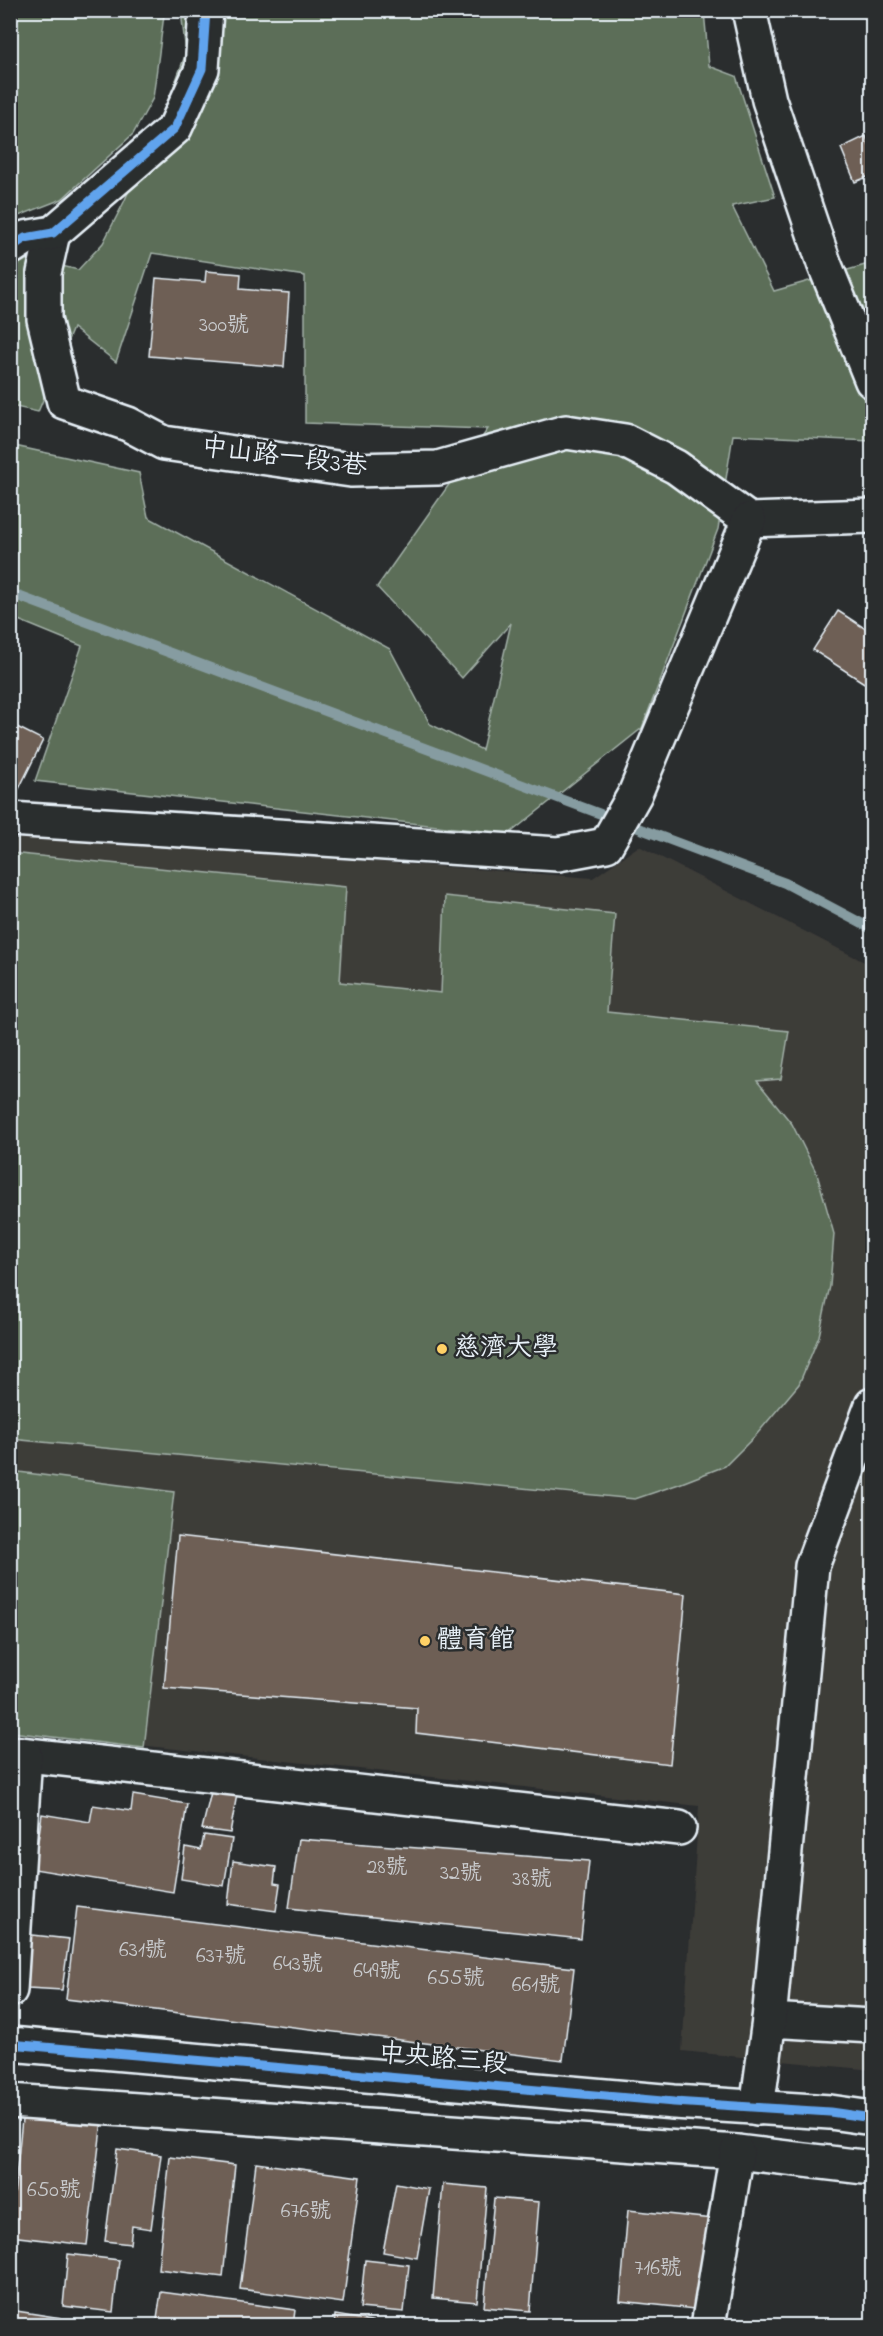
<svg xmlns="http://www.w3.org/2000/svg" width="883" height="2336" font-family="'Indie Flower','LXGW WenKai TC',sans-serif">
<rect width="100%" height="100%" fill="#2a2d2e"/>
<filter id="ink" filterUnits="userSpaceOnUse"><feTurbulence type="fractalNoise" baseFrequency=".0167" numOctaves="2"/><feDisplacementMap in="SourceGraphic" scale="12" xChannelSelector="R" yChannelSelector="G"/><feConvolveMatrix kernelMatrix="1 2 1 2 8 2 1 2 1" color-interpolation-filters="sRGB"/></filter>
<g filter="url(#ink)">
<!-- built -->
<path fill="#3e3c39" d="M23,835L593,878L639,846L872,966V2070L682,2051L699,1806L11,1731V843Z"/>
<!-- green -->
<g fill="#5c6e58" stroke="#a2b0a8" stroke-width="1.5">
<path d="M11,10H163L164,15L153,98L133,134L62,199L11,219Z"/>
<path d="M181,11H704L709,66L736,76L775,197L732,206L774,291L872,263V441L733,435L718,529L642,728L509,834L35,781L82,646L11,617L10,445L139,473L148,517L390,649L430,724L482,750L511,623L462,678L377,587L488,429L305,423V276L152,253L116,362L73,328L38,412L11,406V268L30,258L78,270L103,243L124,202L171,94L186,53Z"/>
<path d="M10,853L346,887L340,982L441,993L445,896L615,914L607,1012L789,1031L781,1079L757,1081L792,1124L817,1174L834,1234L830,1286L819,1336L799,1384L757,1434L725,1466L679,1484L635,1499L11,1439Z"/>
<path d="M11,1471L174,1492L144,1748L11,1732Z"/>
</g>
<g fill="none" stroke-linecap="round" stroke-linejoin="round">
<!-- stream -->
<path stroke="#869ca1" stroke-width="10" d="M10,593L785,883L872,929"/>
</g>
<!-- building -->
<g fill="#6e5f54" stroke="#e8f1f8" stroke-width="1.5">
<path d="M866,136L872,153V175L855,182L841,148Z"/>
<path d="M206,271L241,274L240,289L289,293L284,367L149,356L156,278L205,282Z"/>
<path d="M838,611L872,633V688L813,650Z"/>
<path d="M13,725L43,740L10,807V731Z"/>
<path d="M178,1536L686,1594L670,1764L416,1733L417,1708L164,1688Z"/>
<path d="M212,1788L237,1794L230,1833L202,1829Z"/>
<path d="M133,1795L187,1804L173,1892L34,1869L42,1814L90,1822L93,1805L131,1811Z"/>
<path d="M204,1835L232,1839L224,1886L181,1879L185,1847L201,1850Z"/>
<path d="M299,1839L589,1861L581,1939L289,1908Z"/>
<path d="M233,1861L276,1867L274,1883L280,1884L276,1911L228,1904Z"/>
<path d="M77,1907L574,1968L563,2060L66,1999Z"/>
<path d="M23,1934L69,1939L62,1990L28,1988Z"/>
<path d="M23,2110L102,2120L87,2245L10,2236Z"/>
<path d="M117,2149L161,2155L151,2229L132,2226L130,2244L105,2241Z"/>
<path d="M170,2157L235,2165L223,2277L158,2269Z"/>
<path d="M256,2163L360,2177L343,2303L240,2289Z"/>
<path d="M396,2183L429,2189L417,2258L383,2252Z"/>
<path d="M443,2184L487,2188L477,2302L433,2298Z"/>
<path d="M494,2198L539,2202L530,2311L484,2307Z"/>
<path d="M628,2210L722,2220L713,2311L620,2301Z"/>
<path d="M68,2254L119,2260L113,2312L63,2306Z"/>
<path d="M365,2260L409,2265L404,2312L360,2308Z"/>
<path d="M161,2292L295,2310L293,2326H156Z"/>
<path d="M10,2310L61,2318L60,2326H10Z"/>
<path d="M335,2315L378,2322L377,2326H334Z"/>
</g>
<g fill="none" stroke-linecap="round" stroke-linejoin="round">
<defs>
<g id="minor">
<path d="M749,10L769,100L824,263L872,381"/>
<path d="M53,233L44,273V319L64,402L128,424L164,443L351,470L438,468L566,432L625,441L676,467L749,520L872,516"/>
<path d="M10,248L25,238L53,233L175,128L202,69L206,10"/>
<path d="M10,819L558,854L606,845L635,794L749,520"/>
<path d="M10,1753L679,1828"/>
<path d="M10,1990L25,1755"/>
<path d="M769,2020L872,2026"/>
<path d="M10,2044L674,2102L830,2112L872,2118"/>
<path d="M10,2101L737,2152L872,2168"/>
<path d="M757,2108L769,2020L812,1566L872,1405"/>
<path d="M708,2326L737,2152"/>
</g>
</defs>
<!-- minor casing -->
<use href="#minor" stroke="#e8f1f8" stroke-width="38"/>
<!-- minor -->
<use href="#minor" stroke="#2a2d2e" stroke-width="33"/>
<defs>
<g id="cycleway">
<path d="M10,248L25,238L53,233L175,128L202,69L206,10"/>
<path d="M10,2044L674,2102L830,2112L872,2118"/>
</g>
</defs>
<!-- cycleway casing -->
<use href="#cycleway" stroke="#2a2d2e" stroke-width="13"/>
<!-- cycleway -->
<use href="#cycleway" stroke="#60a3ed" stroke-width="9"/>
</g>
</g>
<!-- markers -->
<g fill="#ffd166" stroke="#2a2d2e" stroke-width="2">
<circle cx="442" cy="1349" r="6"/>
<circle cx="425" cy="1641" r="6"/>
</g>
<g text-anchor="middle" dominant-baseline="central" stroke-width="5" stroke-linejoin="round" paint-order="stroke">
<!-- number labels -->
<g font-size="22" fill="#cacccf">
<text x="224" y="326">300號</text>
<text x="387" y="1868">28號</text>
<text x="461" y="1874">32號</text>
<text x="532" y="1880">38號</text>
<text x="143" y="1951">631號</text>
<text x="221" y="1957">637號</text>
<text x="298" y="1965">643號</text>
<text x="377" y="1972">649號</text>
<text x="456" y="1979">655號</text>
<text x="536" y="1986">661號</text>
<text x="54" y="2191">650號</text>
<text x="306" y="2212">676號</text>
<text x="658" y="2269">716號</text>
</g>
<!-- street labels -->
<g font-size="26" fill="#e8f1f8" stroke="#2a2d2e">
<text transform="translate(284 458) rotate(7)">中山路一段3巷</text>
<text transform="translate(443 2060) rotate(5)">中央路三段</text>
</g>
<!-- poi labels -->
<g font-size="26" fill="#e8f1f8" stroke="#2a2d2e" text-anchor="start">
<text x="454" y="1349">慈濟大學</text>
<text x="437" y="1641">體育館</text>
</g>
</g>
<!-- margin -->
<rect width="883" height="2336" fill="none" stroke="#2a2d2e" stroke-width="36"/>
<rect x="18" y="18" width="847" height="2300" fill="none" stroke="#e8f1f8" stroke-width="2" filter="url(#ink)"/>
</svg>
